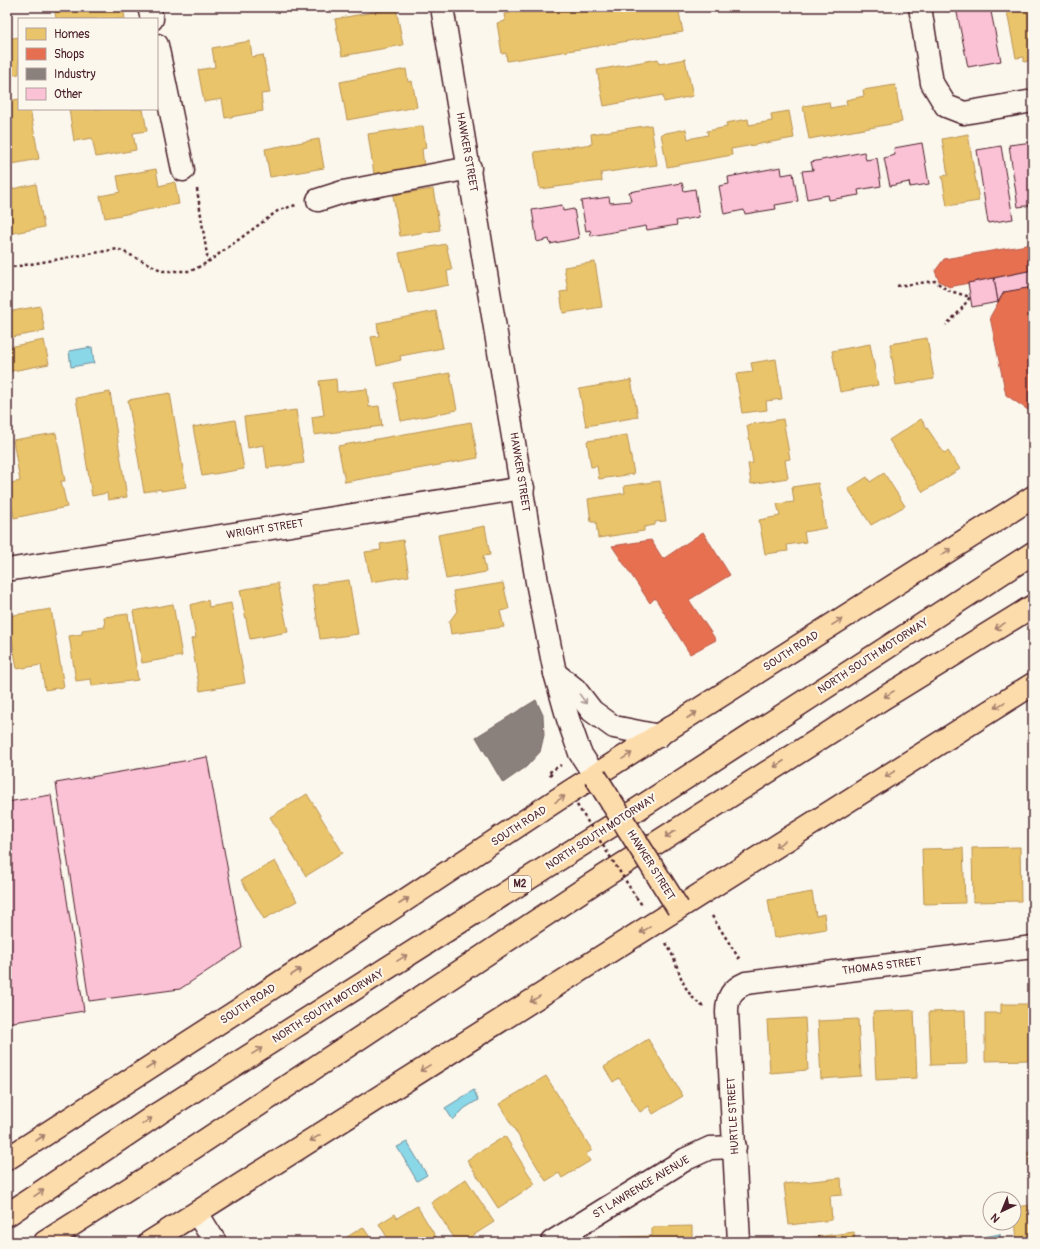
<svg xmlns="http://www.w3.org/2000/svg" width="1040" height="1249" font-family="Pangolin,sans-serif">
<rect width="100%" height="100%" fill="#fbf7ec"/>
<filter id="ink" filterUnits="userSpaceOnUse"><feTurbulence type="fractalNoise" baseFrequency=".025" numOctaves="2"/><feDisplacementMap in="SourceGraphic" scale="8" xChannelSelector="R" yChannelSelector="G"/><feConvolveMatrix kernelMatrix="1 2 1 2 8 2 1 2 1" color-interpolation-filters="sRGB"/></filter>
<g filter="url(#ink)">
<!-- water -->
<g fill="#89d7e7" stroke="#708d9c">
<path d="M92,347L94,363L71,367L69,351Z"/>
<path d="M474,1090L478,1100L465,1108L453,1120L445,1108Z"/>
<path d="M407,1142L427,1175L417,1181L397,1147Z"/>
<path d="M1000,1234L1001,1242L962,1241Z"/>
</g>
<!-- homes -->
<g fill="#e9c46a" stroke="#b99257">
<path d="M72,7H123L125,19H56L55,12L72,9Z"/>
<path d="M544,7H678L683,32L507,61L506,53L502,54L497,23L505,21L504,14Z"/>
<path d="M1006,7H1033V60L1024,62V57L1016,58Z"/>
<path d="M396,8L403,45L342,56L335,19Z"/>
<path d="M19,37V74L7,76V39Z"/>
<path d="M250,41L252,57L263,55L270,93L261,94L263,111L225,118L222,99L204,102L198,70L215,67L212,48Z"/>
<path d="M658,59L659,64L685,59L693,96L664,102L663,95L604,106L597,70Z"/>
<path d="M406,69L408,82L412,81L417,107L347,120L340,82Z"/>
<path d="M895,85L902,122L809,139L803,106L829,102L830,108L847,105L846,100L864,96L863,90Z"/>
<path d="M19,99V109H30L39,159L7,165V101Z"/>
<path d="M69,109H143L147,131L133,133L136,150L96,157L92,138L74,141Z"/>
<path d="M789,111L794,138L731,149L732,155L667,167L661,134L686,129L688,139L708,135L707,131L727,127L726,123L748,119L749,125L772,121L771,114Z"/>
<path d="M651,125L657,165L601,173L602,181L540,189L534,152L592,144L591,134Z"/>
<path d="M423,126L426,148L422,149L424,167L374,174L368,134Z"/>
<path d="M968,134L979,201L947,206L942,176L948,175L942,139Z"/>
<path d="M319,139L324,168L270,177L265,149Z"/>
<path d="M156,169L159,186L175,182L179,204L105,218L100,196L120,192L117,176Z"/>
<path d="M36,184L44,227L9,234L7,220V190Z"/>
<path d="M433,189L440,230L400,236L393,195Z"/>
<path d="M446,244L452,270L447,271L449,285L408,293L399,253Z"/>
<path d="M595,262L602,307L563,313L560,292L568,291L564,267Z"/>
<path d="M40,306L45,331L7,338V312Z"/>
<path d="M436,311L443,348L400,356L401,360L377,366L371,337L379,336L377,323Z"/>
<path d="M7,338L9,347L44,340L49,364L7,372Z"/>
<path d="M927,338L934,379L896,385L890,344Z"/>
<path d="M870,344L878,385L840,392L832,351Z"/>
<path d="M776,359L782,399L766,401L767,410L742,413L736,374L753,372L751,363Z"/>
<path d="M450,373L457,410L401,421L394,383Z"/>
<path d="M336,379L337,392L367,389L369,407L379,406L382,426L314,435L312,417L324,415L319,381Z"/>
<path d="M631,380L638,417L586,426L579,389Z"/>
<path d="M110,392L127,497L108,500L107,493L92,496L76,398Z"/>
<path d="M170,393L186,487L161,491V489L144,492L128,400Z"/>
<path d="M296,410L304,463L267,468L264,445L248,448L244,417Z"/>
<path d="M783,419L790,459L785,460L788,478L751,484L748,464L753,463L747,425Z"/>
<path d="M921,419L944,453L948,451L960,469L923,492L889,440Z"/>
<path d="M235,420L244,469L202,476L193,427Z"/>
<path d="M471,422L478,458L345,482L338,446Z"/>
<path d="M56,433L65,481H61L67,507L14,518L8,484L20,481L13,440Z"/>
<path d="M627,435L634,474L599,479L597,466L591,467L587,441Z"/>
<path d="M884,473L905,506L871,525L848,489L867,477L870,482Z"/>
<path d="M660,481L666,521L655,522V525L644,527V531L598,538L596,522H591L588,499L625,493L624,486Z"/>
<path d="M818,483L826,528L804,532L806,542L787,545L788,551L765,554L759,520L780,516L777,504L794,502L792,487Z"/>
<path d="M485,526L490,555L483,556L486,572L446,579L438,535Z"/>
<path d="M403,540L409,576L371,582L365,552L381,550L380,544Z"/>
<path d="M349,580L358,634L320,639L312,585Z"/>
<path d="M278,583L288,632L250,639L240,590Z"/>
<path d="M503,583L509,609L500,611L504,627L451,634L449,622L457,611L453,591Z"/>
<path d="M208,600L209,607L231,603L245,683L200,691L191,639L196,638L190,605Z"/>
<path d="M173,604L182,656L142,663L133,611Z"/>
<path d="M51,609L64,687L45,690L41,665L17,669L8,616Z"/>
<path d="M128,614L138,680L92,686L91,679L76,681L69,636L82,634V630L105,627L104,617Z"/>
<path d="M307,794L343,853L306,876L270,817Z"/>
<path d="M1029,831H1033V903Z"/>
<path d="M1020,847L1021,901L973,902L972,848Z"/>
<path d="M963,848L965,903L924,904L922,849Z"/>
<path d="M275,861L297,901L264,919L241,880Z"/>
<path d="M812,892L816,916L824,914L826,929L774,938L768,900Z"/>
<path d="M1001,1004H1031L1032,1060L985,1061V1013H1001Z"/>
<path d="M914,1010L917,1078L876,1080L873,1012Z"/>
<path d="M965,1011L967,1064L931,1065L929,1012Z"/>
<path d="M805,1018L808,1070L770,1073L767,1020Z"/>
<path d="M858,1019L861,1076L821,1079L818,1021Z"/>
<path d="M648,1039L683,1096L653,1114L649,1106L640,1112L619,1078L613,1082L604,1067Z"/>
<path d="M546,1076L592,1150L586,1154L590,1161L562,1178L559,1173L546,1181L499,1104Z"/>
<path d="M505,1136L535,1184L498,1208L467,1160Z"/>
<path d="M1028,1152H1033V1191H1032Z"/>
<path d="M841,1178L842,1195L830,1196L832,1220L789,1225L784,1184Z"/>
<path d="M466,1179L494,1222L463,1242H457L431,1203Z"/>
<path d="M1033,1205V1242H1017L1014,1207Z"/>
<path d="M417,1206L439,1242H390L379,1224L395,1214L397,1218Z"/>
<path d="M692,1226V1238L705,1237L706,1242H621V1237L652,1236V1227Z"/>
<path d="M363,1227L373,1242H339Z"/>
<path d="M854,1232L855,1242H793V1240Z"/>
</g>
<!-- shops -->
<g fill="#e76f51" stroke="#b85746">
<path d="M1033,244V270L949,287L939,281L935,271L944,259Z"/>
<path d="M1031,286L1033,287V409L1028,410L1006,395L990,317L1004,292Z"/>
<path d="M703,532L730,575L689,600L716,640L690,654L655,598L650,603L612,546L651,540L663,559Z"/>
</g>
<!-- industry -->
<path fill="#8a817c" stroke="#776464" d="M536,700L543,715L544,735L540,752L526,767L503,783L476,737Z"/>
<!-- building -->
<g fill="#fbc2d6" stroke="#4a1f2b">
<path d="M990,7L1001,61L968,67L956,8Z"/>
<path d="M1033,142V205L1018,207L1009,145Z"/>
<path d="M922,143L929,184L910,187L909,182L890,186L884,158L895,155L894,148Z"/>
<path d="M1001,146L1013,219L988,223L977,150Z"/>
<path d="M864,152L866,160L877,158L881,186L858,190L859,195L829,200L828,195L807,199L802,171L813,170L811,162Z"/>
<path d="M781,167L782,175L793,173L798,201L775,205L776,209L745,214L744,210L724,214L719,186L729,184L728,177Z"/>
<path d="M682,183L684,191L695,189L699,217L676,221L677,225L647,230L646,226L591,236L590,230L586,231L581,201L609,197L610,203L631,201L629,192Z"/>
<path d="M562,205L563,211L574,209L579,238L550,244L549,239L537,242L532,210Z"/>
<path d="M1033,270V287L1004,292L998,302L994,278Z"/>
<path d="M994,278L998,302L972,307L968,283Z"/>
<path d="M207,757L242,948L180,989L89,1001L56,783Z"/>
<path d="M51,795L84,1011L7,1023V802Z"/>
</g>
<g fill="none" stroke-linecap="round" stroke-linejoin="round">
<defs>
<g id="minor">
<path d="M149,7L152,19"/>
<path d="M442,7L537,582L555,673L568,719L580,753L595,776"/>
<path d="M920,7L932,83L946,106L964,113L1033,101"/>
<path d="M157,45L183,170"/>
<path d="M318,200L343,192L470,168"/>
<path d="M7,570L523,488"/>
<path d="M555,673L575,689L592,711L614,727L659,736"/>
<path d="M197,1213L215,1242"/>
<path d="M552,1242L686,1159L710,1148L735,1147"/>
<path d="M739,1242L727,1012C727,997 732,989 746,983L1033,947"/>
</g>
<g id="major">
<path d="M7,1159L237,1011L569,792L1033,497"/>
<path d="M150,1242L1033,684"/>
</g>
<g id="highway">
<path d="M7,1215L159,1113L627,816L1033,553"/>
<path d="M45,1242L195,1147L592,884L882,699L1033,606"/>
</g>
</defs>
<!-- minor casing -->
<use href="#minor" stroke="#4a1f2b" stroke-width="25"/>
<!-- major casing -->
<use href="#major" stroke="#4a1f2b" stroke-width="25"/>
<!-- highway casing -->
<use href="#highway" stroke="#4a1f2b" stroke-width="25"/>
<!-- path -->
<g stroke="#4a1f2b" stroke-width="2.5" stroke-dasharray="3 3" stroke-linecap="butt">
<path d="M197,189L208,262"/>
<path d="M7,268L118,249L163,271H191L208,262L279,210L296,205"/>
<path d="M897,286L935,281L947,290L970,297L960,311L946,325"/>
<path d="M552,775L548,773L561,765"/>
<path d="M636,897L642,905"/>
<path d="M712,916L740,960"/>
<path d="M666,943C681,967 679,991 704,1007"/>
</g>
<!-- minor -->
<use href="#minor" stroke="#fbf7ec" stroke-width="22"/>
<!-- major -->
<use href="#major" stroke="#fddcac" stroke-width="22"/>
<!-- highway -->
<use href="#highway" stroke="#fddcac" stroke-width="22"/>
<defs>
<path id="major-bridge" d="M595,776L678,908"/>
</defs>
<!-- major-bridge casing -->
<use href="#major-bridge" stroke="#4a1f2b" stroke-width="25" stroke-linecap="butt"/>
<!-- path-bridge -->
<path stroke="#4a1f2b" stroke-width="2.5" stroke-dasharray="3 3" stroke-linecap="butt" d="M577,805L636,897"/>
<!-- major-bridge -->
<use href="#major-bridge" stroke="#fddcac" stroke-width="22"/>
</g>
<!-- one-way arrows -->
<defs><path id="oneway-shaft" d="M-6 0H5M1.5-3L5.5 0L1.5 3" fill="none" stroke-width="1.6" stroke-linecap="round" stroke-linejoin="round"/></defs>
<g stroke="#a47e6c">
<use href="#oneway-shaft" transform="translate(946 552) rotate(-32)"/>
<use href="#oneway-shaft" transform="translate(837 622) rotate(-32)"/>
<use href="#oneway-shaft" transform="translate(1000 626) rotate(148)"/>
<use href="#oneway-shaft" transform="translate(889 694) rotate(148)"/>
<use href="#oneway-shaft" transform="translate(1000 705) rotate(148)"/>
<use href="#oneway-shaft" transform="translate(692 715) rotate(-33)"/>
<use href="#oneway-shaft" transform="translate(627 756) rotate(-32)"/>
<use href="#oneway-shaft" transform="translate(779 764) rotate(147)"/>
<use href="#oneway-shaft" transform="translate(890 774) rotate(148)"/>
<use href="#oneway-shaft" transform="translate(560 799) rotate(-34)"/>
<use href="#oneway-shaft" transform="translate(670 834) rotate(147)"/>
<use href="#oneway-shaft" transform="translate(780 844) rotate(148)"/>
<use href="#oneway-shaft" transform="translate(404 901) rotate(-33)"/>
<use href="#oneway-shaft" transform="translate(645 930) rotate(148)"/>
<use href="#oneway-shaft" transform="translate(402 958) rotate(-32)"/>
<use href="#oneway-shaft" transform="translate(296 972) rotate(-33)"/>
<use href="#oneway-shaft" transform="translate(535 999) rotate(148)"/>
<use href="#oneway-shaft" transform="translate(257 1051) rotate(-32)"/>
<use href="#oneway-shaft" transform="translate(151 1066) rotate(-33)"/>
<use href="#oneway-shaft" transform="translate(425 1068) rotate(148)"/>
<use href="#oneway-shaft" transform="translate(147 1121) rotate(-34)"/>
<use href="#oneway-shaft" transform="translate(40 1138) rotate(-33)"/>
<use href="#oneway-shaft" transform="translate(315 1138) rotate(148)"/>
<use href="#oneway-shaft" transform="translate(39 1193) rotate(-34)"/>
</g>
<use stroke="#ab9695" href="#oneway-shaft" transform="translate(583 699) rotate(54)"/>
</g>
<g text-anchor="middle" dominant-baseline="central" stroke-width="4" stroke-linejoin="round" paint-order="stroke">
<!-- shield labels -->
<rect fill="#fbf7ec" stroke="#7f6065" stroke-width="1" x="509" y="876" width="22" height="16" rx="3"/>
<g font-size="10" font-weight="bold" fill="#4a1f2b">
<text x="520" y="884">M2</text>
</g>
<!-- street labels -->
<g font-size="11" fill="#4a1f2b" stroke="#fbf7ec">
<text transform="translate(467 152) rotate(80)">HAWKER STREET</text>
<text transform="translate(520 472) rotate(81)">HAWKER STREET</text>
<text transform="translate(265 529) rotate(-9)">WRIGHT STREET</text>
<text transform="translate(791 651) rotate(-33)">SOUTH ROAD</text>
<text transform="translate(873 656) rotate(-33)">NORTH SOUTH MOTORWAY</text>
<text transform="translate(519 826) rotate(-33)">SOUTH ROAD</text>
<text transform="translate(601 832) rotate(-33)">NORTH SOUTH MOTORWAY</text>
<text transform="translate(651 865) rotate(58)">HAWKER STREET</text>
<text transform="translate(882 966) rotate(-7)">THOMAS STREET</text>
<text transform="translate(248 1004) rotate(-33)">SOUTH ROAD</text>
<text transform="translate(328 1006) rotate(-32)">NORTH SOUTH MOTORWAY</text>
<text transform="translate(733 1116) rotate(-93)">HURTLE STREET</text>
<text transform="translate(641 1187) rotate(-31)">ST LAWRENCE AVENUE</text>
</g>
</g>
<!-- margin -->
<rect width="1040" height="1249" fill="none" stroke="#fbf7ec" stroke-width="24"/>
<rect x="12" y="12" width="1016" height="1225" fill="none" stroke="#4a1f2b" stroke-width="1.5" filter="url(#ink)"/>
<!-- legend -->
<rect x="18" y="18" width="140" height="92" fill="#fbf7ec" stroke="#b4a19f"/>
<rect x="26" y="28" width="20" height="12" fill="#e9c46a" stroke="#b4a19f"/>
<text x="54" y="38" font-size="12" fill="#4a1f2b">Homes</text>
<rect x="26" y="48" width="20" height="12" fill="#e76f51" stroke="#b4a19f"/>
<text x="54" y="58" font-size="12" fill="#4a1f2b">Shops</text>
<rect x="26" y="68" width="20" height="12" fill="#8a817c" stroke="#b4a19f"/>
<text x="54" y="78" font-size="12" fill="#4a1f2b">Industry</text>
<rect x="26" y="88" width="20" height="12" fill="#fbc2d6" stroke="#b4a19f"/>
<text x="54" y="98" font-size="12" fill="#4a1f2b">Other</text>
<!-- north arrow -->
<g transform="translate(1002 1211) rotate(224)"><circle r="19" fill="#fbf7ec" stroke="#b4a19f"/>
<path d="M0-3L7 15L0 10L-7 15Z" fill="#4a1f2b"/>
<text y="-6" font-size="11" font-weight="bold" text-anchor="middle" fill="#4a1f2b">N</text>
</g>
</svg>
